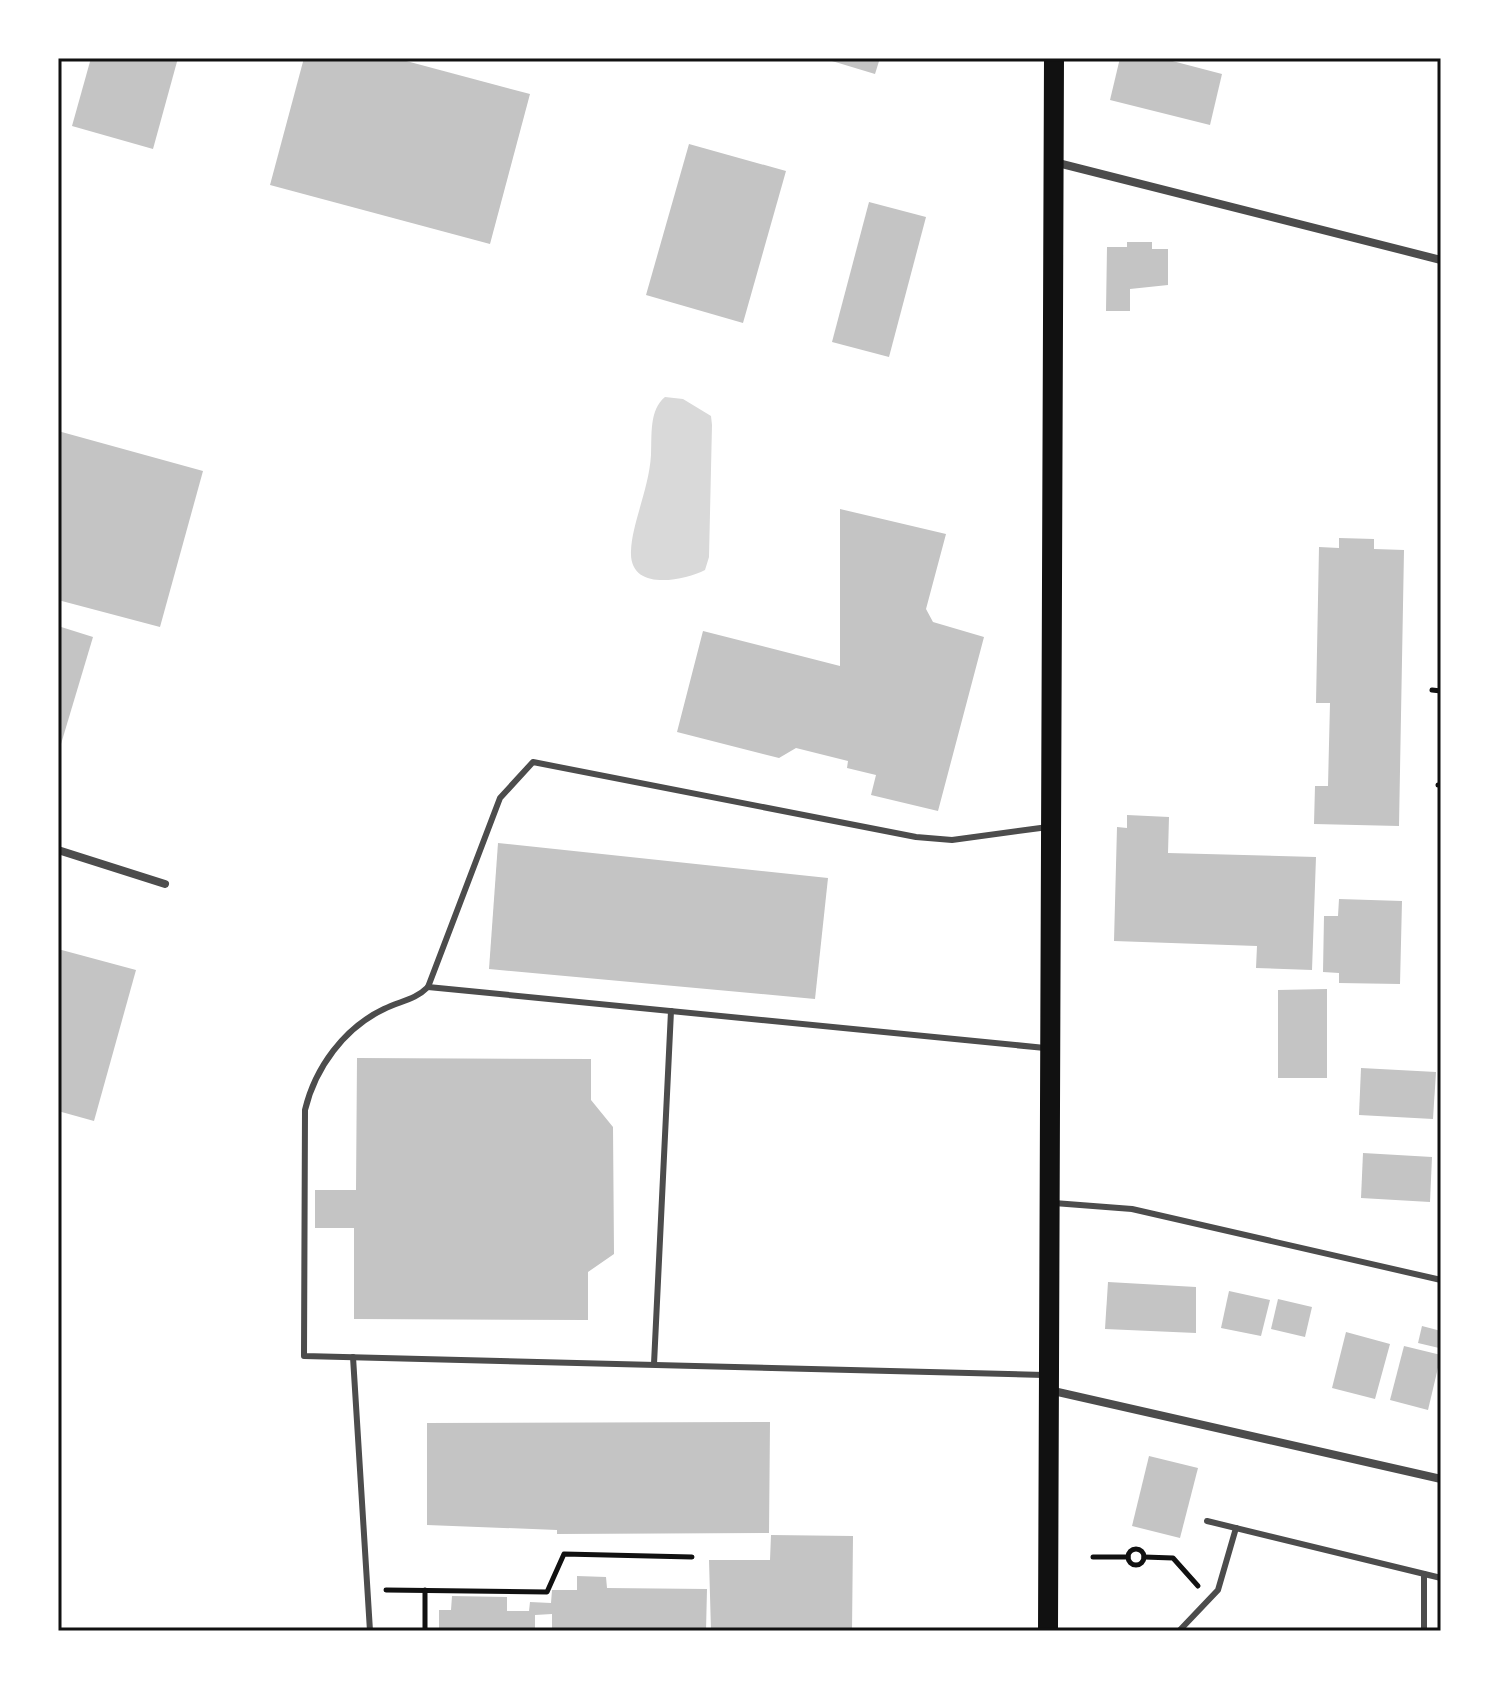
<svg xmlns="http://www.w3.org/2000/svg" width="1499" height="1689" font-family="Inter,sans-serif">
<rect width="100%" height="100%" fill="#fff"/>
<!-- water -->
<path fill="#d9d9d9" d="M665,397L683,399L711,416L712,425L709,557L705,570C683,581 629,592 631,551C632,523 649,489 651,455C652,435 649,410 665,397Z"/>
<!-- building -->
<g fill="#c4c4c4">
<path d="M91,58H178L153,149L72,126Z"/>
<path d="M304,58H395L530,94L490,244L270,185Z"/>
<path d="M822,58H880L875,74Z"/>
<path d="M1120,58H1161L1222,74L1210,125L1110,100Z"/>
<path d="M689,144L786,171L743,323L646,295Z"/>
<path d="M869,202L926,217L889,357L832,342Z"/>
<path d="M1127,242H1152V249H1168V285L1130,289V311H1106L1107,247H1127Z"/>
<path d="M58,431L203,471L160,627L58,600Z"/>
<path d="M840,509L946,534L926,609L933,622L984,637L938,811L871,795L876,775L847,768L848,761L796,748L779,758L677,732L703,631L840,666Z"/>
<path d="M1339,538L1374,539V549L1404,550L1399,826L1314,824L1315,786H1328L1330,703H1316L1319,547L1339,548Z"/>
<path d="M58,626L93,637L61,744L58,743Z"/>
<path d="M1127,815L1169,817L1168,853L1316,857L1312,970L1256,968L1257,946L1114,941L1117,827L1127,828Z"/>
<path d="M498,843L828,878L815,999L489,969Z"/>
<path d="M1339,899L1402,901L1400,984L1339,983V973L1323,972L1324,916H1338Z"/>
<path d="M58,949L136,970L94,1121L58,1111Z"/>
<path d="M1327,989V1078H1278V990Z"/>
<path d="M357,1058L591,1059V1100L613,1127L614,1254L588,1272V1320L354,1319V1228H315V1190H356Z"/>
<path d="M1361,1068L1436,1072L1433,1119L1359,1115Z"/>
<path d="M1363,1153L1432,1157L1430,1202L1361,1198Z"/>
<path d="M1108,1282L1196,1287V1333L1105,1329Z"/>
<path d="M1229,1291L1270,1300L1261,1336L1221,1328Z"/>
<path d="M1278,1299L1312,1307L1305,1337L1271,1329Z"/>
<path d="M1422,1326L1441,1331L1439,1348L1418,1343Z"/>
<path d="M1346,1332L1390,1344L1375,1399L1332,1388Z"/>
<path d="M1404,1346L1441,1355L1428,1410L1390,1400Z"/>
<path d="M770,1422L769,1533L557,1534V1530L427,1525V1423Z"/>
<path d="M1149,1456L1198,1468L1180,1538L1132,1526Z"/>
<path d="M771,1535L853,1536L852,1631H711L709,1560H770Z"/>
<path d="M577,1576L606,1577L607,1588L707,1589L706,1631H552V1614L535,1615V1631H439V1610H451L452,1596L507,1597V1611H529L530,1602L551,1603L552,1590H577Z"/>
</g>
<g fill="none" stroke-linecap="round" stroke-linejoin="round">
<!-- path -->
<g stroke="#111" stroke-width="5">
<path d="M1432,690L1441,691"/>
<path d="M1438,785H1441"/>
<circle cx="1136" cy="1557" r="8"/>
<path d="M1093,1557H1128"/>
<path d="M1144,1557L1173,1558L1198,1586"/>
<path d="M386,1590L547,1592L564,1554L692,1557"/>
<path d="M425,1631V1590"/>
</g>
<!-- service -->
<g stroke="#4c4c4c" stroke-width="6">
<path d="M428,987L1045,1048"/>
<path d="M1054,1203L1132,1209L1441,1280"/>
<path d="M353,1357L370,1631"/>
<path d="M654,1364L671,1011"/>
<path d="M1044,1375L304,1356L305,1110C315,1068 344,1028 384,1009C400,1001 415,1000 428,987L500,798L533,762L916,837L952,840L1048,827"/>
<path d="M1207,1521L1441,1578"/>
<path d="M1424,1574V1631"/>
<path d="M1179,1631L1218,1590L1236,1528"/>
</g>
<!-- minor -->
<g stroke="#4c4c4c" stroke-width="8">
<path d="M1054,162L1441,260"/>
<path d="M58,850L165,884"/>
<path d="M1049,1390L1441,1479"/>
</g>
<!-- primary -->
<path stroke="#111" stroke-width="20" d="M1048,1631L1054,58"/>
</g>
<!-- border -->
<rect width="1499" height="1689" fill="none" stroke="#ffffff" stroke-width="120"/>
<rect x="60" y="60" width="1379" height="1569" fill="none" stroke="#111" stroke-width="3"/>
</svg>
